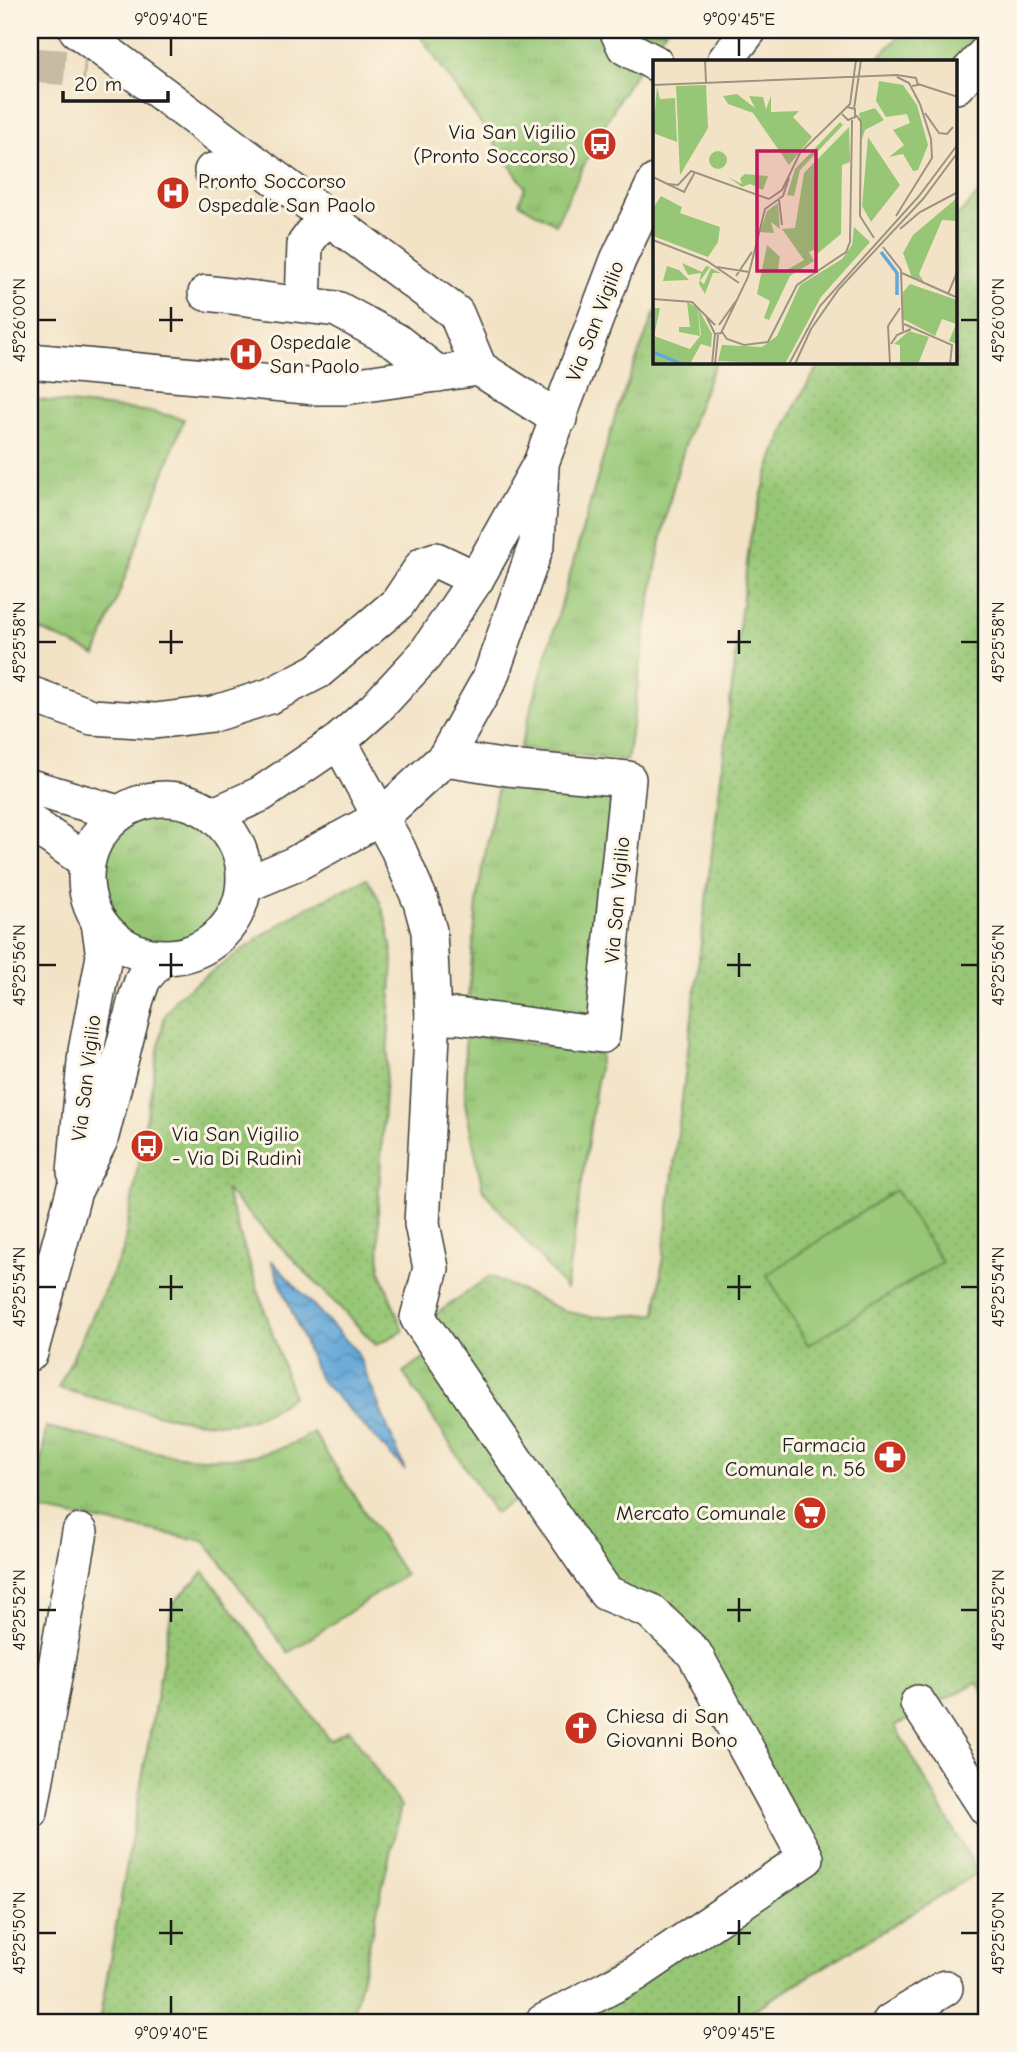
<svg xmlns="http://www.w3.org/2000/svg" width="1017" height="2052" font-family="'Comic Neue',sans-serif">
<defs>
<pattern id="grass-tufts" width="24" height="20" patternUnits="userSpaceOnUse" patternTransform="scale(1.75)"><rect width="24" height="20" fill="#97c776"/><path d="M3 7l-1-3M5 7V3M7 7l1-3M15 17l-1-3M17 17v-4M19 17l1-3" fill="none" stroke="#82aa66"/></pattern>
<pattern id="garden-dots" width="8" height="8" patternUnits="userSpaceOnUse" patternTransform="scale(1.75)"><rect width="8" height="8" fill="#97c776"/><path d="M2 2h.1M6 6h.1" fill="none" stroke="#82aa66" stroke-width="1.8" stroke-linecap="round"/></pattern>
<pattern id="water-waves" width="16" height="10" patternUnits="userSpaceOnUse" patternTransform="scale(1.75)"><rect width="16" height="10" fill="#64a7d9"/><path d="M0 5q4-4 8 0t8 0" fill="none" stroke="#5287af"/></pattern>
</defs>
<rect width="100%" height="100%" fill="#fcf5e5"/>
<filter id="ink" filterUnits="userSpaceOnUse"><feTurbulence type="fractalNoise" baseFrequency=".0143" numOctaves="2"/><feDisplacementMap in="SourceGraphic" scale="14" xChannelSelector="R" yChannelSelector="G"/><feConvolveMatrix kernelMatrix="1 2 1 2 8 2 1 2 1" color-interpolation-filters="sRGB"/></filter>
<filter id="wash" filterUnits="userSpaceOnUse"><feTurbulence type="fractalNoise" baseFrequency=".00686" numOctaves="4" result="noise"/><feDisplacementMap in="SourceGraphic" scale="28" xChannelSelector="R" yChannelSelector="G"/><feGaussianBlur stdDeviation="1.57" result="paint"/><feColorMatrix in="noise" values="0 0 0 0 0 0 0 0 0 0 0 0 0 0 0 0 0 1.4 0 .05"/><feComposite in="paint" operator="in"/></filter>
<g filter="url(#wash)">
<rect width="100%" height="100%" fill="#f3e3c6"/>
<!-- grass -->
<g fill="url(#grass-tufts)" stroke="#5a7249" stroke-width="2">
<path d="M416,30H666C619,90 588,155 556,224L519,203L525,187Z"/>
<path d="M905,30H987V52L956,61H875Z"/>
<path d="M655,311V362H716C659,488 647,626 627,761L520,748L616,413Z"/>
<path d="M30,399L153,412L184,419L96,655L30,625Z"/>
<path d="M499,780L624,799L605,1018L468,1000L478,892Z"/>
<circle cx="164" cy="877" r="66"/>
<path d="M465,1034L601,1054L566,1289L483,1190L465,1103Z"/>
<path d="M432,1353L524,1495L495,1513L403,1372Z"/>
<path d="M46,1427C132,1445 233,1485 313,1432L405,1575L288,1653L205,1541L35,1509Z"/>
</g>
<!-- garden -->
<g fill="url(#garden-dots)" stroke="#5a7249" stroke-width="2">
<path d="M987,185V1699L977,1682L895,1726L978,1873L734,2022H521L806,1857L694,1653L606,1593L422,1324L490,1276L564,1311L591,1317L656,1314L750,538C766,475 783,416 822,362H956V218Z"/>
<path d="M367,878C384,901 390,932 393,960L378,1207L380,1270L403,1331L376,1345L225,1189L293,1396C278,1406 262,1417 245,1421C198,1432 106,1400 58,1388L123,1251L164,1017L178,996L265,934L298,912Z"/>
<path d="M204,1572L330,1740L349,1729L401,1806L353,2015L384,2022H99L173,1603Z"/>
</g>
<!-- pitch -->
<path fill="#97c776" stroke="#5a7249" stroke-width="2" d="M895,1190L942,1262L808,1345L767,1275Z"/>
<!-- water -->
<path fill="url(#water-waves)" stroke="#40627a" stroke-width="2" d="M271,1260L357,1352L405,1470L319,1378Z"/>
</g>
<g filter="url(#ink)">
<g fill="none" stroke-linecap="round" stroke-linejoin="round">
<!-- minor-tunnel -->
<path stroke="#c8bba4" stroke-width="35" stroke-dasharray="35 18" stroke-linecap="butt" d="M30,65L86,69"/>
<defs>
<g id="minor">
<path d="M77,30L456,313L479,368"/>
<path d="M617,30L625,47L655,63"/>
<path d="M725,61L749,30"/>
<path d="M956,86L987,52"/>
<path d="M212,171L258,165"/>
<path d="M206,293L337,309L396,341L438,374"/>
<path d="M303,304L305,244L326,216"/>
<path d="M30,361L317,387H344L479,368L559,419"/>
<path d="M30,694L92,717L155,721L213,714L270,696L318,671L398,603L424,564L436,560L476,579"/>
<path d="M339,741L398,849L421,902L429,931L433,1017L422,1224L431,1268L418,1318L606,1593L650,1611L694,1653L806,1858L635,1974L543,2022"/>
<path d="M30,787L118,813"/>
<circle cx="165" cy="878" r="79"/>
<path d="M214,815L261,794L339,741L376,708L425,655L476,579L541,463L618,260L655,182"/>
<path d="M30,822L87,862"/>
<path d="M245,885L293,865L380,818L445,758L490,678L537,543L541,468"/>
<path d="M433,1017L457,1016L602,1035L628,779L508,768L445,758"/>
<path d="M75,1172L86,1051L104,956L99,923"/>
<path d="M30,1353L74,1191L100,1140L136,999L143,979L161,958"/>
<path d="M918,1703L987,1809"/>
<path d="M30,1812L80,1532"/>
<path d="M890,2022L945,1988"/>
</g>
</defs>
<!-- minor casing -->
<use href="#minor" stroke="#3c3a36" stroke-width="38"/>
<!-- minor -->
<use href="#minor" stroke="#fff" stroke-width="35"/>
</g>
</g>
<!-- ticks -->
<path fill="none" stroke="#1c1c1c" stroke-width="2.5" d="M171,38V56M739,38V56M171,307V332M38,320H56M159,320H183M961,320H978M171,630V654M739,630V654M38,642H56M159,642H183M727,642H751M961,642H978M171,953V977M739,953V977M38,965H56M159,965H183M727,965H751M961,965H978M171,1275V1300M739,1275V1300M38,1287H56M159,1287H183M727,1287H751M961,1287H978M171,1598V1622M739,1598V1622M38,1610H56M159,1610H183M727,1610H751M961,1610H978M171,1920V1945M739,1920V1945M38,1933H56M159,1933H183M727,1933H751M961,1933H978M171,1996V2014M739,1996V2014"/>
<!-- icons -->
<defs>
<symbol id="bus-disc" viewBox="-11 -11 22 22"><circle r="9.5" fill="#c8321e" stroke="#fcf5e5"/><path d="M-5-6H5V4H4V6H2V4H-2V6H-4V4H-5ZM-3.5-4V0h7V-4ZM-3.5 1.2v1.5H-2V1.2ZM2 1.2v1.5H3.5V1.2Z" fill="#fff"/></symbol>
<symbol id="hospital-disc" viewBox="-11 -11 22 22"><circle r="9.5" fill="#c8321e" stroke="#fcf5e5"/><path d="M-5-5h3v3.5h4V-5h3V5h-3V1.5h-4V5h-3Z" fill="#fff"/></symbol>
<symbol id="pharmacy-disc" viewBox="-11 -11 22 22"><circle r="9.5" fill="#c8321e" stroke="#fcf5e5"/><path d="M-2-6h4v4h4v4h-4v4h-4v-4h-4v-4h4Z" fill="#fff"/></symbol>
<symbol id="supermarket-disc" viewBox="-11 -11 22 22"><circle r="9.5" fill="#c8321e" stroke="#fcf5e5"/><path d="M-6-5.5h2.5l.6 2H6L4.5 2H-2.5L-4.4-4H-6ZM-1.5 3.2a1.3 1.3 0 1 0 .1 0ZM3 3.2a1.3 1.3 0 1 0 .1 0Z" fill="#fff"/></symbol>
<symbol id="church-disc" viewBox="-11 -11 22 22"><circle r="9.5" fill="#c8321e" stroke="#fcf5e5"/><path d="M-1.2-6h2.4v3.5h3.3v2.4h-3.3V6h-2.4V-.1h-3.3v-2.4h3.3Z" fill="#fff"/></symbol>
</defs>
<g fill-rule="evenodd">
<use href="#bus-disc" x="581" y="125" width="38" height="38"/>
<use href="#hospital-disc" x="154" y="174" width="38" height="38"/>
<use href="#hospital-disc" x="227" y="335" width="38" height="38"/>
<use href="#bus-disc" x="128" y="1127" width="38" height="38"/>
<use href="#pharmacy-disc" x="871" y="1438" width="38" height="38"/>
<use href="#supermarket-disc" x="791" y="1494" width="38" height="38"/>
<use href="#church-disc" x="562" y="1709" width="38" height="38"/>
</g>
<g text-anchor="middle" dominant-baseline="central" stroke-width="6" stroke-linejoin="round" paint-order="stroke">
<!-- poi labels -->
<g font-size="21" fill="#1c1c1c" stroke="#fcf5e5" text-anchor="start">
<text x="576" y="132" text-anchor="end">Via San Vigilio<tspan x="576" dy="24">(Pronto Soccorso)</tspan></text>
<text x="198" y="181">Pronto Soccorso<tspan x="198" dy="24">Ospedale San Paolo</tspan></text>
<text x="270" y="342">Ospedale<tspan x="270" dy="24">San Paolo</tspan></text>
<text x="172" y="1134">Via San Vigilio<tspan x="172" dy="24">- Via Di Rudinì</tspan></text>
<text x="866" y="1445" text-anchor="end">Farmacia<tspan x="866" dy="24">Comunale n. 56</tspan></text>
<text x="786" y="1513" text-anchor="end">Mercato Comunale</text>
<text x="606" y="1716">Chiesa di San<tspan x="606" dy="24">Giovanni Bono</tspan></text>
</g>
<!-- street labels -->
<g font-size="21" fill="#1c1c1c" stroke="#fcf5e5">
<text transform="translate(595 321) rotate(-69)">Via San Vigilio</text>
<text transform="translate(617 900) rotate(-85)">Via San Vigilio</text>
<text transform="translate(86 1078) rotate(-83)">Via San Vigilio</text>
</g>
</g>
<!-- overview -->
<g transform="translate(653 60)">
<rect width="304" height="304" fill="#f3e3c6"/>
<path d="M226,21L250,25L264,45L275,85L265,110L260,111L250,94L236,97L251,85L240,70L257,63L254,54L233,57L223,41ZM4,27L7,39L22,38L24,82L0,73ZM84,34L102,48L96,36L110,37L113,49L118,36V52L146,51L140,57L159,77L136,105L100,53L75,44L70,36ZM222,48L231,60L212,70L209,79L206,53ZM187,62L190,65L147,110L141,136L134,135L142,109ZM92,114L115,116L110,130L97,124L89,127L75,117L89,124L87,118ZM304,138V161L289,160L266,214L271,222L259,218L250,193L260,175ZM201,167L217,182L168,237L132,304L65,301L69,285L109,287L124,276L147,225L189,199L199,185ZM29,203L49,212L53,206L57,207L47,221L51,224L58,208L68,213H60L52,234L46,224L48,213L35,215ZM14,206L26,210L36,220L10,221ZM257,224L304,240V284L296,281L303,264L289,259L282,276L250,259V232ZM0,248H7L1,276L37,289L48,275L45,248L59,274L58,287L48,284L38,302L42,304H0ZM256,271L276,277L265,304H247V285L241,284Z" fill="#97c776"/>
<path d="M196,67L197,102L189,105L188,174L164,194L161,190L156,192L161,201L137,216L116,260L111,258L117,241L104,234L114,185L127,197L125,209L132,211L151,200L129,169L142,168L151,113ZM56 100a9 9 0 1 1 18 0a9 9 0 1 1-18 0ZM125,143L127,169L118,162L121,173L107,172L114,151ZM34,242L45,248L47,276L26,272V267H37Z" fill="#97c776"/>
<path d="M53,25L55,68L27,115L23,26ZM215,77L247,125L218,162L209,146ZM8,136L29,147L27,153L67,167L65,182L55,197L0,176V148Z" fill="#97c776"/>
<path fill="none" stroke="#64a7d9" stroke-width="3.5" d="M228,192L244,213V235M0,292L29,304"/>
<path fill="none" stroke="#9d9382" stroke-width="2" d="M52,0L53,22M244,17L256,23L267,44M265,24L305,37M0,25L244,15L263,18L265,25L259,26M201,49L208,0M272,53L286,73L294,74L300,67M189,54L195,60L202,57V49L194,47M203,55L208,62L207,156L221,178M0,117L31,132L42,112M15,124L25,125L38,111L116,139M116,139L129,130L147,93L197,44L203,0M126,140L129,165M243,156L279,98L278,79L267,44M247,169L267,152L305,132M0,180L54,201L86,223M230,187L248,210L250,271M64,207L96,212M249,213L305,238M83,216L99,192M295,234L305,210M0,239L39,242L62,265M53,256L62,274L59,304M251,264L299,285L297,304M66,265L83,241M69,272L74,279L91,285L115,282L144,225L193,192L197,182L199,60M62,274L68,273L95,217L112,149L130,136L136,118M238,284L244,275L258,269M62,304L65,275M136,304L167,246L266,136L305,84M142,304L158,269L186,229L270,139L305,92M237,304L235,266L247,248"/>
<path fill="#c2185b" fill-opacity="0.15" stroke="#c2185b" stroke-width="3.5" d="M104,91H163V211H104Z"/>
<rect width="304" height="304" fill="none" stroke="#1c1c1c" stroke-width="3.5"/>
</g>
<!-- margin -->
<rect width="1017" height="2052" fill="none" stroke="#fcf5e5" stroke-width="77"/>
<!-- scale -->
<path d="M63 91v10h105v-10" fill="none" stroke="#1c1c1c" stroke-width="3.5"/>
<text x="74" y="91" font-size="21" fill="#1c1c1c" stroke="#fcf5e5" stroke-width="5" paint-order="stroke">20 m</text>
<rect x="38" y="38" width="940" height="1976" fill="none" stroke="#1c1c1c" stroke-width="2.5"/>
<g font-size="18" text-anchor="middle" fill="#1c1c1c">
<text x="171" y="25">9°09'40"E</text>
<text x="739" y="25">9°09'45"E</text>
<text transform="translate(19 320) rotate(-90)" y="6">45°26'00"N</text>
<text transform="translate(998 320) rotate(-90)" y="6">45°26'00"N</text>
<text transform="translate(19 642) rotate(-90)" y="6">45°25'58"N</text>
<text transform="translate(998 642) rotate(-90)" y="6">45°25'58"N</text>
<text transform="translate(19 965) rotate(-90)" y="6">45°25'56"N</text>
<text transform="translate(998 965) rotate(-90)" y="6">45°25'56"N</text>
<text transform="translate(19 1287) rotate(-90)" y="6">45°25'54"N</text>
<text transform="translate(998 1287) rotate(-90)" y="6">45°25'54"N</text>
<text transform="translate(19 1610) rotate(-90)" y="6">45°25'52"N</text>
<text transform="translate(998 1610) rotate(-90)" y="6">45°25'52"N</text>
<text transform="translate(19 1933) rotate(-90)" y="6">45°25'50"N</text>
<text transform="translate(998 1933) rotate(-90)" y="6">45°25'50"N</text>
<text x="171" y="2039">9°09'40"E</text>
<text x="739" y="2039">9°09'45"E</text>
</g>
</svg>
